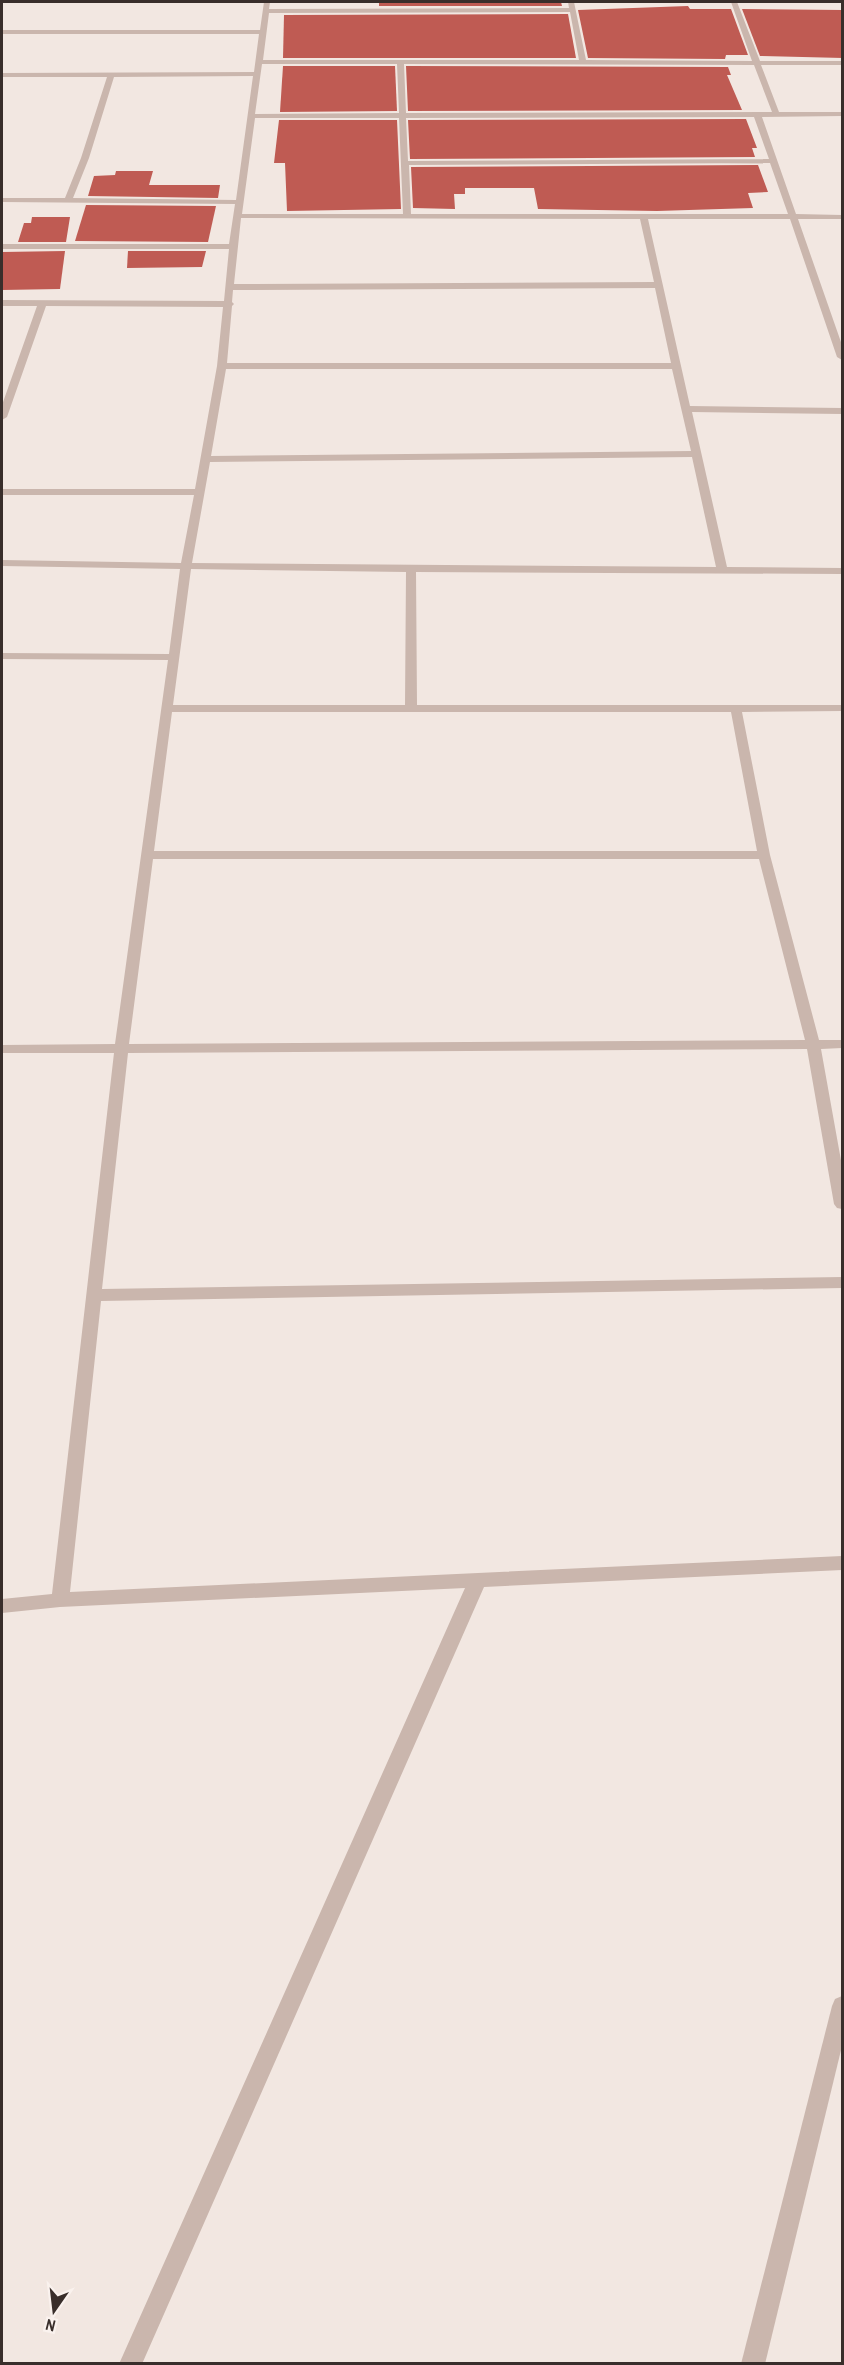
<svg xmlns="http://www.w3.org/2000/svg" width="844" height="2365" font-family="'Archivo Narrow',sans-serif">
<rect width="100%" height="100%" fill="#f2e7e1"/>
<!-- building -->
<g fill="#bf5b53">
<path d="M493,2H561L562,6H379V3Z"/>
<path d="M688,6L690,9H731L748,55H726L725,59L588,58L578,10Z"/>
<path d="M742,9L843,10V58L760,56Z"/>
<path d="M568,14L576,58H283L284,15Z"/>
<path d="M283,66H395L397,111L280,112Z"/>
<path d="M406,66L728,67L731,75H727L742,110L408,111Z"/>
<path d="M746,119L757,148H752L755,157L410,159L408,120Z"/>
<path d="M279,120H397L401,209L287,211L285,163H274Z"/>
<path d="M758,165L768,192L748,193L753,208L657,211L538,209L534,188H465V194H454L455,209L413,208L411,167Z"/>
<path d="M116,171H153L149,185H220L218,198L88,196L94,176L115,175Z"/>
<path d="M86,205L216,206L208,242L75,241Z"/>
<path d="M32,217H70L66,242H18L24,223H31Z"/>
<path d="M65,251L60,289L2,290V252Z"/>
<path d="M128,251H206L202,267L127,268Z"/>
</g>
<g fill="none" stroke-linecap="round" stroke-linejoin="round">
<!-- minor -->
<g fill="#cab6ad" fill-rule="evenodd">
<path d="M264,2H270L269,9L569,8L568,2H574L586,60L752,61L731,2H737L760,61H842V65H761L779,112H842V116L762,117L796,214L842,215V219H798L842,345V360L837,357L790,219H648L690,406L842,408V414L692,412L727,567L842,568V574L416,572L417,705H842V711L742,712L770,855L819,1040H842V1048L821,1049L842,1166V1209L837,1208L834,1204L807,1049L128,1053L102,1289L842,1277V1288L101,1301L70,1592L842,1556V1570L484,1587L142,2364H119L465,1588L60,1607L2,1613V1599L52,1594L114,1053H2V1045L115,1044L168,660L2,659V653L169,654L180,569L2,566V560L181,563L194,495H2V489H195L217,366L223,307L46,306L7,417L2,420V405L37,306H2V300L224,301L229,249H2V244H229L235,204L2,202V198H65L81,158L107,77H2V73L254,72L259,34H2V30H260ZM570,12L579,60H263L269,13ZM262,64H397L399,113L255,114ZM404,64L754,65L772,112L406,113ZM253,76L236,200L73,198L89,158L114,77ZM754,117L769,159L408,161L406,118ZM255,118H399L403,214H242ZM770,163L788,214H411L409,165ZM241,218L640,219L654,282L234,284ZM655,288L671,363H227L232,306L234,304L232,302L233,290ZM226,369H672L691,451L211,456ZM692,457L716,567L192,563L210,462ZM191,569L406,572L405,705H173ZM172,712H731L757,851H154ZM153,859H759L805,1040L129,1044Z"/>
<path d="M842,1996V2046L765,2364H741L832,2006L835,1999Z"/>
</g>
</g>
<!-- border -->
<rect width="844" height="2365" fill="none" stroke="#392e2b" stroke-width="6"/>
<!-- north arrow -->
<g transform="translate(54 2311) rotate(194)" stroke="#faf2ee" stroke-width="4.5" paint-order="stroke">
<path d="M0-4.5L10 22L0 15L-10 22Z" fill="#392e2b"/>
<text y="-9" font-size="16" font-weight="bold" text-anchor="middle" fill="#392e2b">N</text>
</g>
</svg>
